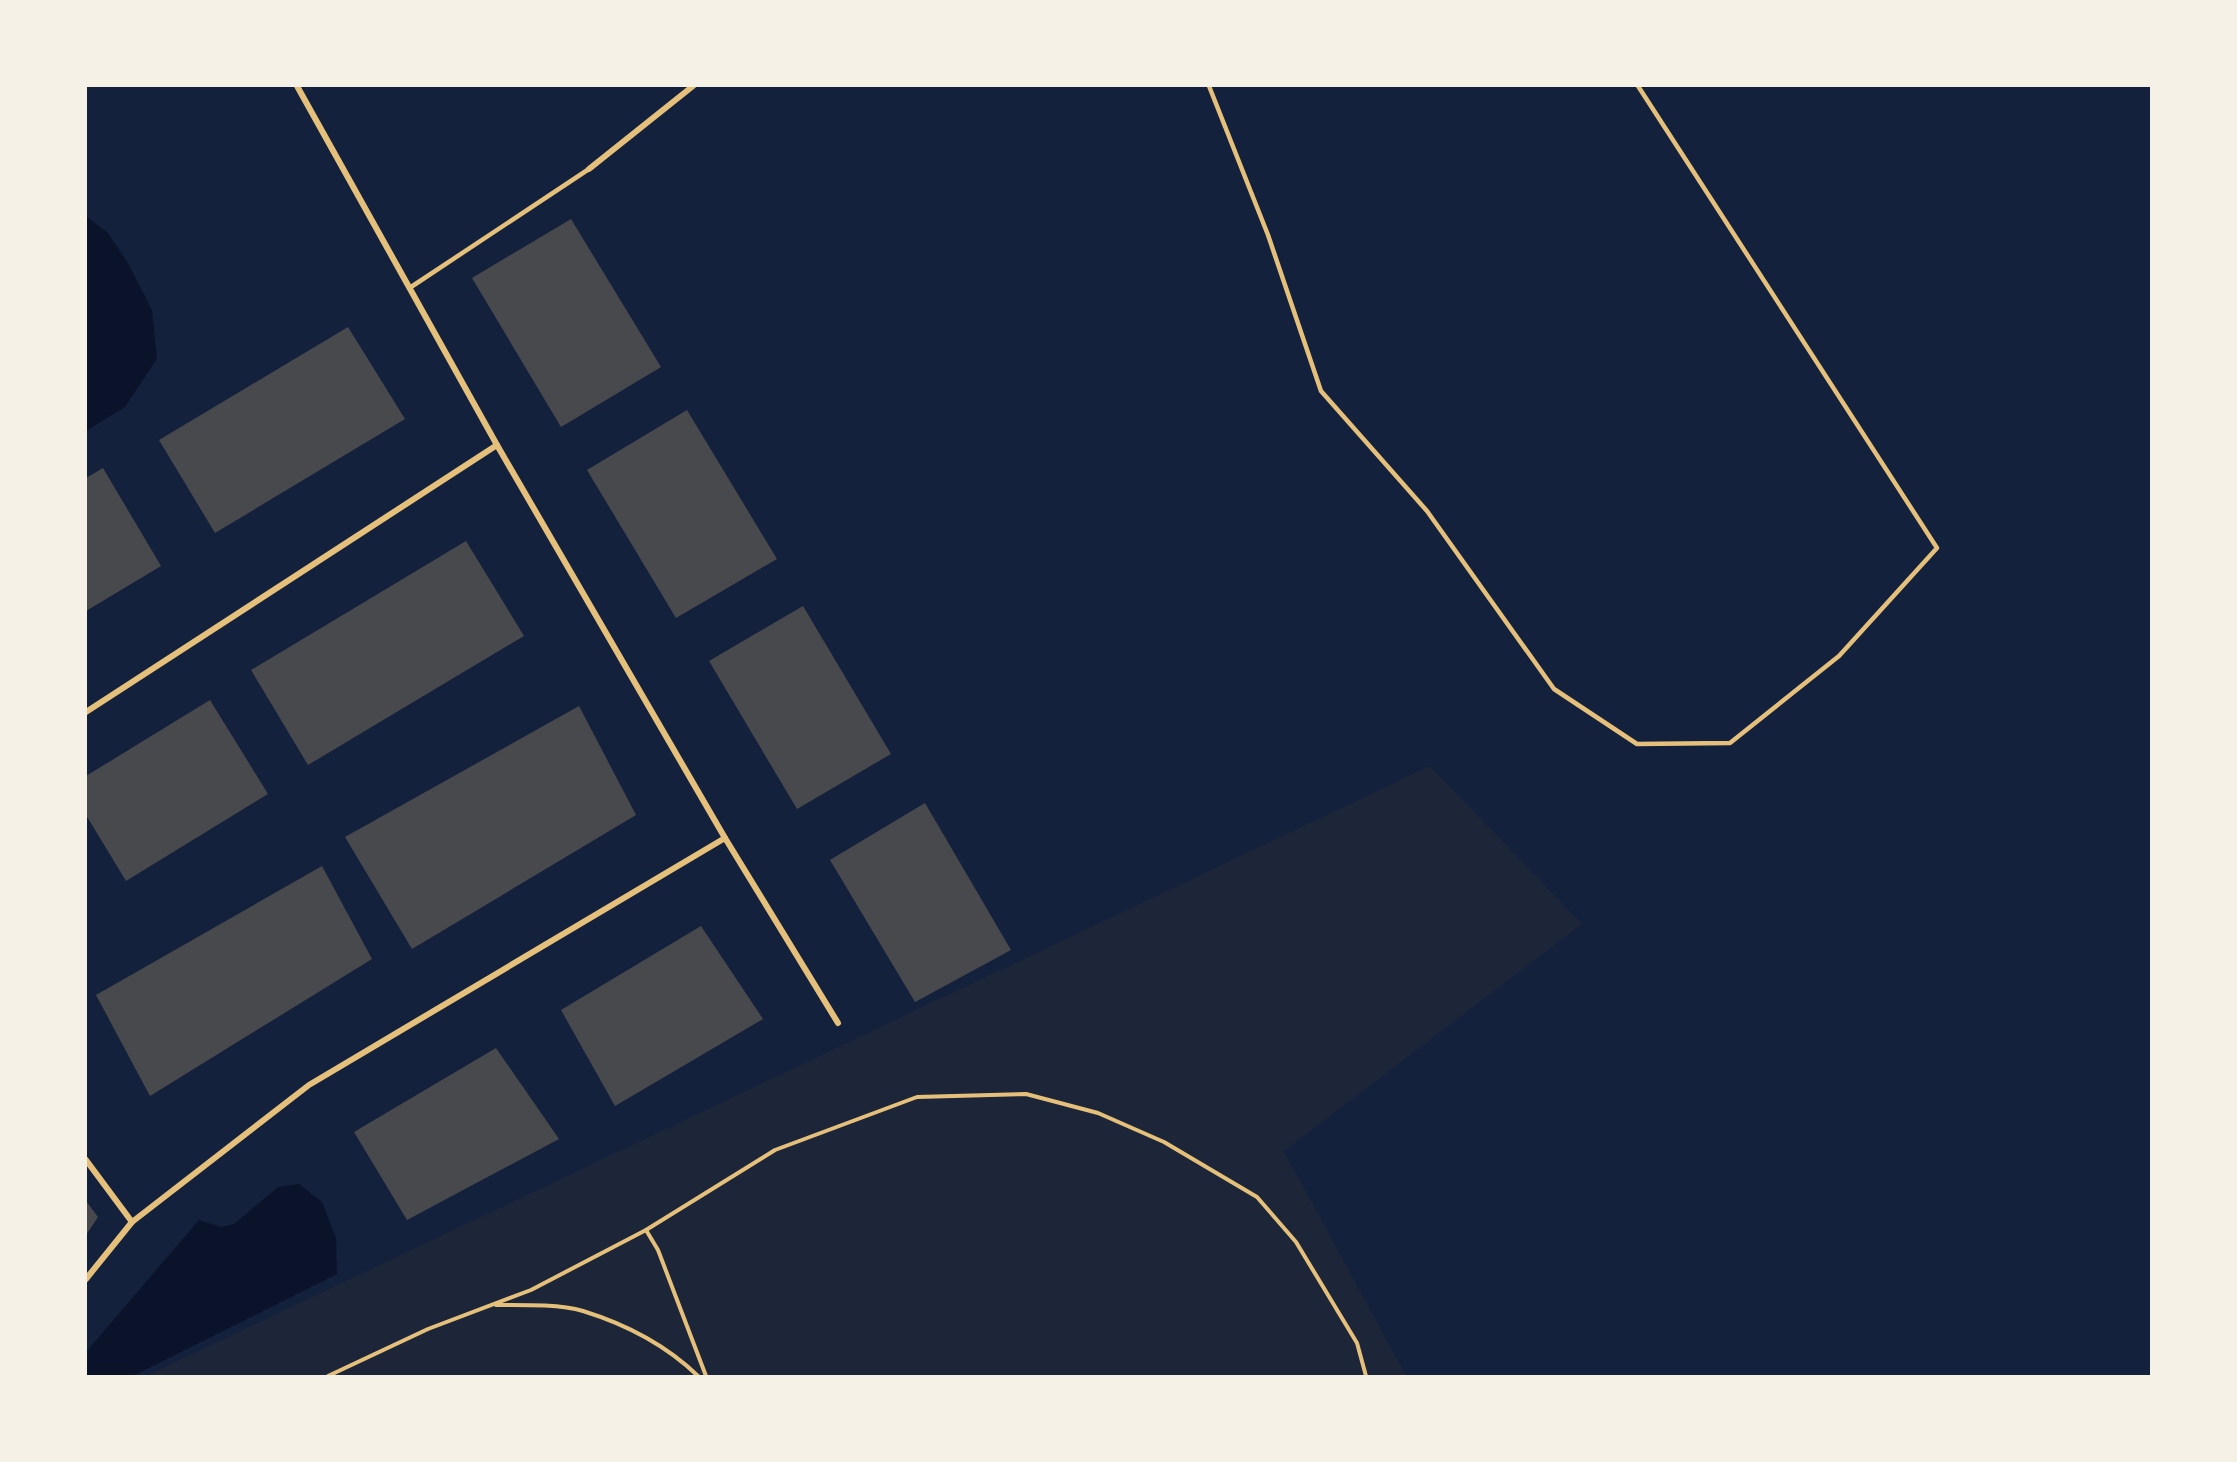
<svg xmlns="http://www.w3.org/2000/svg" width="2237" height="1462" font-family="Lora,serif">
<rect width="100%" height="100%" fill="#14213d"/>
<!-- green -->
<path fill="#1d2539" d="M1430,766L1582,924L1284,1151L1406,1376H146Z"/>
<!-- water -->
<g fill="#0b132b">
<path d="M86,216L108,233L128,263L152,310L157,359L125,407L86,431Z"/>
<path d="M299,1184L322,1202L336,1238L337,1274L133,1376H86V1352L199,1220L221,1227L234,1224L278,1187Z"/>
</g>
<!-- building -->
<g fill="#48494c">
<path d="M571,219L661,367L561,427L472,278Z"/>
<path d="M348,327L405,419L215,533L159,440Z"/>
<path d="M687,410L777,559L676,618L587,470Z"/>
<path d="M103,468L161,566L86,611V478Z"/>
<path d="M466,541L524,636L308,765L251,670Z"/>
<path d="M803,606L891,754L797,809L709,661Z"/>
<path d="M210,700L268,794L126,881L86,815V776Z"/>
<path d="M579,706L636,815L412,949L345,837Z"/>
<path d="M925,803L1011,950L915,1002L830,860Z"/>
<path d="M322,866L372,959L150,1096L96,995Z"/>
<path d="M701,926L763,1019L615,1106L561,1010Z"/>
<path d="M496,1048L559,1139L407,1220L354,1132Z"/>
<path d="M86,1201L98,1217L86,1235Z"/>
</g>
<g fill="none" stroke-linecap="round" stroke-linejoin="round">
<!-- path -->
<g stroke="#e5c07b" stroke-width="4">
<path d="M646,1230L658,1250L706,1376"/>
<path d="M496,1305C521,1305 559,1304 583,1311C625,1324 667,1346 698,1376"/>
<path d="M328,1376L428,1329L531,1290L646,1230L775,1150L917,1097L1026,1094L1098,1113L1164,1142L1257,1197L1296,1242L1357,1343L1366,1376"/>
</g>
<!-- service -->
<g stroke="#e5c07b" stroke-width="4.5">
<path d="M1209,86L1268,235L1321,391L1427,511L1554,689L1637,744L1730,743L1839,656L1937,548L1638,86"/>
<path d="M411,287L589,169"/>
</g>
<!-- minor -->
<g stroke="#e5c07b" stroke-width="6">
<path d="M297,86L497,445L725,838L838,1023"/>
<path d="M589,169L693,86"/>
<path d="M86,712L497,445"/>
<path d="M86,1160L132,1222"/>
<path d="M86,1279L132,1222L309,1085L725,838"/>
</g>
</g>
<!-- border -->
<rect width="2237" height="1462" fill="none" stroke="#f6f1e7" stroke-width="174"/>
</svg>
